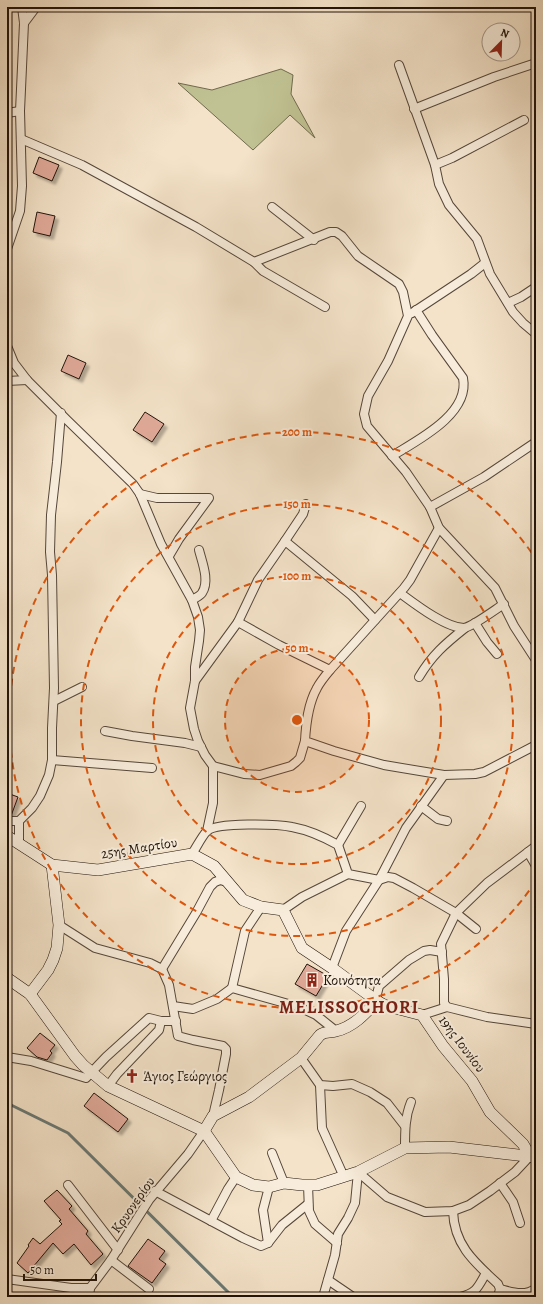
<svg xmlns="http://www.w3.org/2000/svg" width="543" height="1304" font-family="Alegreya,serif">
<defs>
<filter id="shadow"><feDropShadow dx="3.5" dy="3.5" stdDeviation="1" flood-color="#0004"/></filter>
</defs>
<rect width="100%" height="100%" fill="#f4e3c9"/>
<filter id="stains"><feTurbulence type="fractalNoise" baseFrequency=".005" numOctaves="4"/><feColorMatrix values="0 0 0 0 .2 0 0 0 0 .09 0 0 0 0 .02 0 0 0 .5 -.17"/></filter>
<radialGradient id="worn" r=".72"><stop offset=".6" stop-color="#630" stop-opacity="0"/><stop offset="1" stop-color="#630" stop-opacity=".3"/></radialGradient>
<!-- green -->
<path fill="#c0c293" stroke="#706a4e" d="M281,69L293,75L291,94L315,138L290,115L253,150L178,83L212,90Z"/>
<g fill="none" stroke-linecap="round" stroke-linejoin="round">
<!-- stream -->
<path stroke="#6a7974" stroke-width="3" d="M7,1103L68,1133L233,1297"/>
</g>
<!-- building -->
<g fill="#e1aa9a" stroke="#20130a" filter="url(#shadow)">
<path d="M39,157L59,165L52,181L33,173Z"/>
<path d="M37,212L55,216L50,236L33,232Z"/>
<path d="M68,355L86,363L79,379L61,371Z"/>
<path d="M145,412L164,424L152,442L133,430Z"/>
<path d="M7,793L18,797L11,816H7Z"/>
<path d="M307,964L328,976L316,996L295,984Z"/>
<path d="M40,1033L55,1045L50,1051L52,1053L47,1060L37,1057L27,1048Z"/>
<path d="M94,1093L128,1119L118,1132L84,1106Z"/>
<path d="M57,1190L72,1206L69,1209L88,1231L86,1234L103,1254L91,1265L74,1244L63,1254L53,1243L28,1273L17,1263L29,1246L28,1245L33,1238L40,1244L62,1224L59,1221L61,1220L44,1201Z"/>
<path d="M148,1239L165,1251L159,1259L166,1264L152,1283L128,1266Z"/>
</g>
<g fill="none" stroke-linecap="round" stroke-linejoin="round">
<defs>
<g id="street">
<path d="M24,23L36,7"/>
<path d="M399,65L435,165"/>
<path d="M414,109L494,77L536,63"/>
<path d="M7,113L20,111"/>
<path d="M524,120L452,158L435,165L439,184L449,205L477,239L490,274L513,312L523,323L536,334"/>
<path d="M21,139L82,165L196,227L254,262L330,232H336L342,236L358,256L399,284L403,292L408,316L388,361L368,396L364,414L367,426L406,472L430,507L439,528L495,588L514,626L536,660"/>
<path d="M272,207L314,240"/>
<path d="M7,249L20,211L22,186L20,111L24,23L22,7"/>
<path d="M254,262L263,271L325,307"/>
<path d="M508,303L521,297L536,287"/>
<path d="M412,313L471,274L485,263"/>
<path d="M7,346L14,363L27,380L67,420L133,484L140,494L161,544L192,600L198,617L200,630L199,641L195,667V681L190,708L194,729L198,741L205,755L213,766V803L207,831"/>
<path d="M7,381L27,380"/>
<path d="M392,456C418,440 470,414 463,378L432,335L416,310"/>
<path d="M140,494L157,498H209L179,539L169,556"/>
<path d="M430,507L484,477L536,442"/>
<path d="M285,541L303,514L306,504"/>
<path d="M400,593C415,604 446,628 464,628C472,627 496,609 504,604"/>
<path d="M192,600C195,598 200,596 202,593C210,581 202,562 199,550"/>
<path d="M238,622L258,580L285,541L352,596L375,620"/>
<path d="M475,623L487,642L497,654"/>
<path d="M330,670C325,676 320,682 317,688C308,704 306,723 305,741L334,751L384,765L444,775"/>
<path d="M419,677C432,655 445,644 465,628"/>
<path d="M195,681L238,622L279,645L330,670L404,588L410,580L439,528"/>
<path d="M54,701L82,687"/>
<path d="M105,731L132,736L185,743L201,747"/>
<path d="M52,760L152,768"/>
<path d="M213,766L244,774L260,775L291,766L296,762L300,758L305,741"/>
<path d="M421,806L438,819L447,821"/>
<path d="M7,821H19V844"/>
<path d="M19,821L32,808L40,796L49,775L52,760V728L54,688L52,575L50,552L51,515L57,462L61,413"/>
<path d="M338,845L361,806"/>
<path d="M536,846L487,883L456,913L441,944L444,979V1003L447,1007L487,1017L536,1024"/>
<path d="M528,852L536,866"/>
<path d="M192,854C196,848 202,836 207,831C217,822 278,824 292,827C308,830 324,837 338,845L348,874L379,880L388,877L394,878L413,888L456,913L476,929"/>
<path d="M283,910L302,897L348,874"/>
<path d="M59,925L95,948L150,963L162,969L169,985L178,1036L193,1040L223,1046L226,1049V1054L219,1090L213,1116"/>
<path d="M332,968L346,931L379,880L406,828L444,775L475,774L484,772L536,745"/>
<path d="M162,969L196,913L210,887L215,882L220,880L227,882"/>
<path d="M232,988L245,931L261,907"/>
<path d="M377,1001V994L379,986L409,960L424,951L430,950L442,952"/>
<path d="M173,1006L193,1009L217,999L232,988L299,1007L316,1015L336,1031"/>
<path d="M422,1015L447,1007"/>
<path d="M7,1057L31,1061L86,1078L106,1057L149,1018L161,1021H176"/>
<path d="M301,1058L320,1085L333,1086L352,1084L370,1092L387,1103L405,1126"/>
<path d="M320,1085L322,1128L344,1177"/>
<path d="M108,1086L117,1074L159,1030L161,1021"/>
<path d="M405,1148C405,1131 405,1117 411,1102"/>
<path d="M272,1153L284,1183"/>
<path d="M358,1172L387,1197L425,1212L453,1211L469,1205L490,1191L515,1172L530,1156"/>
<path d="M500,1183L513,1202L520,1223"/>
<path d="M68,1185L118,1250"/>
<path d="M308,1185L309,1211L315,1224L337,1243"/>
<path d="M155,1191L243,1238L261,1246L268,1243L282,1225L308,1204"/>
<path d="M453,1211C454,1245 474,1262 498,1284L500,1289L498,1297"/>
<path d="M211,1221L228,1189L236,1177"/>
<path d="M268,1243L263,1210L269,1187"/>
<path d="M111,1260L149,1289"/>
<path d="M7,1279L71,1288H90"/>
<path d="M328,1280L353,1297"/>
<path d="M500,1289C512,1292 525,1297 536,1288"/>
<path d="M89,1297L90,1288L111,1260L149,1200L188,1154L204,1131"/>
<path d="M323,1297L335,1255L338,1234L348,1218L355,1203L358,1172"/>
<path d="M460,1297C477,1293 478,1287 486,1273"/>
</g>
<g id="secondary">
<path d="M7,836L52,865L98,870L192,854L214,866L243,900L261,907L283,910L302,948L332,968L377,1001L384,1005L422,1015L443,1046L472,1081L490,1112L523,1144L530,1156"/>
<path d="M7,978L30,994L75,1056L83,1065L108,1086L204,1131L236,1177L253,1185L269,1187L284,1183L302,1185H317L358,1172L405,1148L449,1147L535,1157"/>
<path d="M30,994L48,970L53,960L57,948L59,925L52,865"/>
<path d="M204,1131L213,1116L249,1097L301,1058L320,1035C325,1031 330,1033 336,1031C353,1027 365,1014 377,1001"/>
</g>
</defs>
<!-- street casing -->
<use href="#street" stroke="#55473a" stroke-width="10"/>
<!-- secondary casing -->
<use href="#secondary" stroke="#20130a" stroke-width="12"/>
<!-- street -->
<use href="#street" stroke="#f8eddc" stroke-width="8"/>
<!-- secondary -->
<use href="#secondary" stroke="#f8eddc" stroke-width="11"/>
</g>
<!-- distance rings -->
<circle cx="297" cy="720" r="72" fill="#de560c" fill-opacity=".12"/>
<g fill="none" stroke="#de560c" stroke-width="2" stroke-dasharray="7 5">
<circle cx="297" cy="720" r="72"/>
<circle cx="297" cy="720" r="144"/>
<circle cx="297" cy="720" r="216"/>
<path d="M536 881A288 288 0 1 1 536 559"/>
</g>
<!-- icons -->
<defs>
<symbol id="building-bare" viewBox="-9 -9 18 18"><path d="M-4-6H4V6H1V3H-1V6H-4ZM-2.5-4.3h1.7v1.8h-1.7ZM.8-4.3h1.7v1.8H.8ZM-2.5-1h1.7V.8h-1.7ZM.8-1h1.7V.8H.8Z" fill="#8f2418" stroke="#f8eddc" stroke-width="2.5" paint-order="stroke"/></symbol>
<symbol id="church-bare" viewBox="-9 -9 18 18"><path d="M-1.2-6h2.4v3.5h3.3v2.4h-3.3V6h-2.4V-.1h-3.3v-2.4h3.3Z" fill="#8f2418" stroke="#f8eddc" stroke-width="2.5" paint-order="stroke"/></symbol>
</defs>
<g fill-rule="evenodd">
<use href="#building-bare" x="302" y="970" width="20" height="20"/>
<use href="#church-bare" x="122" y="1066" width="20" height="20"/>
</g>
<g text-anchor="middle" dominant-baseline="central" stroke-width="4" stroke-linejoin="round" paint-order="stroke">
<!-- street labels -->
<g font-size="14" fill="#20130a" stroke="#f8eddc">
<text transform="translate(139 848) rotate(-9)">25ης Μαρτίου</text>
<text transform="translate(462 1044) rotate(53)">19ης Ιουνίου</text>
<text transform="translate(133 1205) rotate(-55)">Κρυονερίου</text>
</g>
<!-- poi labels -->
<g font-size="14" fill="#20130a" stroke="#f8eddc" text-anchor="start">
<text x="323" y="980">Κοινότητα</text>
<text x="143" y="1076">Άγιος Γεώργιος</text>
</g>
<!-- district labels -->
<g font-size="18" font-weight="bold" letter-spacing="1" fill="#7a1f14" stroke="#f8eddc">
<text x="349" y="1007">MELISSOCHORI</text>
</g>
</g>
<circle cx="297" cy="720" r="6" fill="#de560c" stroke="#f8eddc" stroke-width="2"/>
<g font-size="12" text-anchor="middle" font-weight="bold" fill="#de560c" stroke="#f8eddc" stroke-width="4" stroke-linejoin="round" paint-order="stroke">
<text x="297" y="436">200 m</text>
<text x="297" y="508">150 m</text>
<text x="297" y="580">100 m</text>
<text x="297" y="652">50 m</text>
</g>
<!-- margin -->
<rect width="543" height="1304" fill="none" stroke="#f4e3c9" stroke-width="24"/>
<rect x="8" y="8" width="527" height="1288" fill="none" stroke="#20130a" stroke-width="2"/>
<rect x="12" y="12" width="519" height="1280" fill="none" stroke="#20130a"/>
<!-- north arrow -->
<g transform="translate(501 42) rotate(23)"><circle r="19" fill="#f8eddc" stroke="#a29688"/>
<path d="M0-3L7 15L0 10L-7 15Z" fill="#8f2418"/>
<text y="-6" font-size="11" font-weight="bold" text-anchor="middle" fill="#20130a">N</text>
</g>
<!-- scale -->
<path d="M24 1274v6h72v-6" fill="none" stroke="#20130a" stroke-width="2"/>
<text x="30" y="1274" font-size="12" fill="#20130a" stroke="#f8eddc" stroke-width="3" paint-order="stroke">50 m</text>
<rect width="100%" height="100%" filter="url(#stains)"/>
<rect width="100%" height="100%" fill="url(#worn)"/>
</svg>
